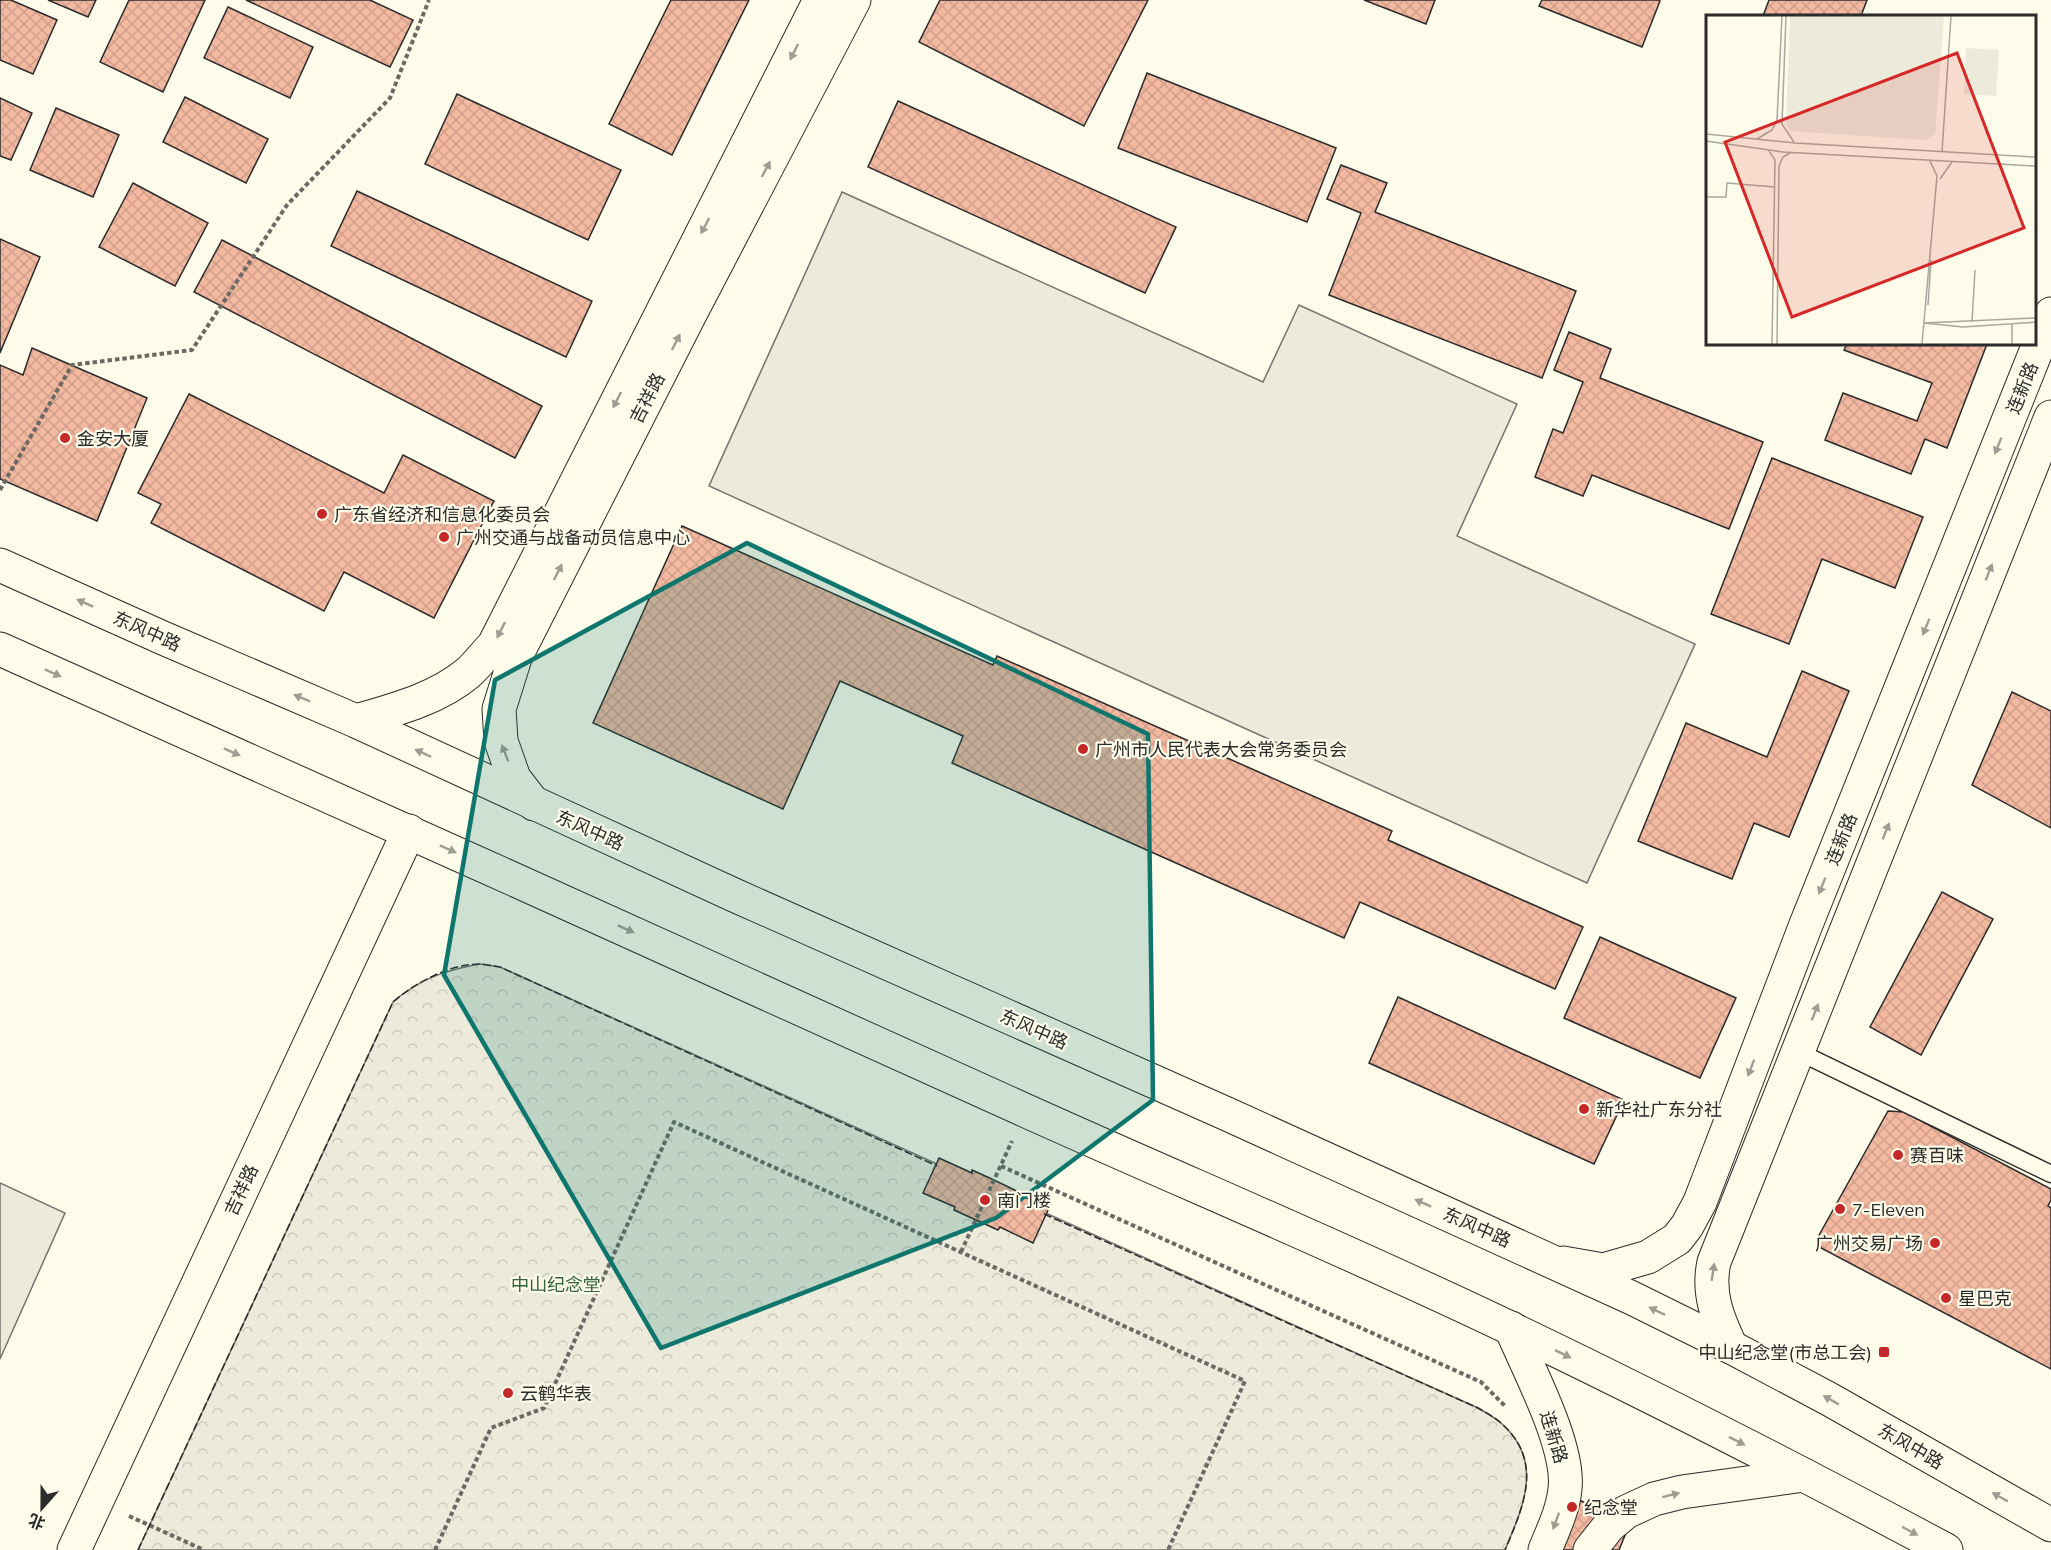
<svg xmlns="http://www.w3.org/2000/svg" width="2051" height="1550" font-family="Mulish,'Noto Sans SC',sans-serif">
<defs>
<pattern id="forest-crowns" width="20" height="18" patternUnits="userSpaceOnUse" patternTransform="scale(1.5)"><rect width="20" height="18" fill="#ecebdb"/><path d="M2 6a3 3 0 1 1 6 0M12 15a3 3 0 1 1 6 0" fill="none" stroke="#cbcabc"/></pattern>
<pattern id="building-cross-hatch" width="8" height="8" patternUnits="userSpaceOnUse" patternTransform="scale(1.5)"><rect width="8" height="8" fill="#f2b8a0"/><path d="M0 0l8 8M0 8l8-8" fill="none" stroke="#d09e8a"/></pattern>
</defs>
<rect width="100%" height="100%" fill="#fdfbea"/>
<!-- green -->
<path fill="#ecebdb" stroke="#74746e" stroke-width="1.5" d="M0,1183L65,1213L0,1359Z"/>
<!-- forest -->
<path fill="url(#forest-crowns)" stroke="#74746e" stroke-width="1.5" d="M480,964L500,967L1478,1408C1485,1412 1494,1417 1501,1423C1544,1461 1524,1505 1505,1550H138L393,1002C419,979 446,970 480,964Z"/>
<!-- parking -->
<path fill="#eceadb" stroke="#74746e" stroke-width="1.5" d="M842,192L1263,382L1299,305L1517,404L1457,536L1695,644L1587,883L709,486Z"/>
<!-- building -->
<g fill="url(#building-cross-hatch)" stroke="#2b2b2b" stroke-width="1.5">
<path d="M0,0H11L57,20L33,74L0,60Z"/>
<path d="M48,0H96L88,17Z"/>
<path d="M129,0H205L163,92L100,62Z"/>
<path d="M246,0H370L413,20L390,67Z"/>
<path d="M671,0H749L672,155L609,124Z"/>
<path d="M940,0H1148L1084,126L919,42Z"/>
<path d="M1364,0H1435L1426,24Z"/>
<path d="M1542,0H1659L1660,1L1642,47L1539,6Z"/>
<path d="M1769,0H1867L1861,16H1763Z"/>
<path d="M228,7L313,47L290,98L204,58Z"/>
<path d="M1147,73L1336,148L1307,222L1118,148Z"/>
<path d="M457,94L621,170L588,240L425,164Z"/>
<path d="M185,97L268,139L246,183L163,142Z"/>
<path d="M0,98L32,113L11,160L0,156Z"/>
<path d="M898,101L1176,227L1145,293L868,167Z"/>
<path d="M56,108L119,135L93,197L30,170Z"/>
<path d="M1341,165L1387,183L1375,212L1576,291L1542,378L1329,295L1361,213L1327,199Z"/>
<path d="M133,183L208,223L175,286L99,247Z"/>
<path d="M357,191L592,301L566,357L331,246Z"/>
<path d="M0,239L40,257L0,353Z"/>
<path d="M222,240L542,406L515,458L194,292Z"/>
<path d="M1569,332L1611,349L1600,378L1763,442L1729,529L1592,475L1583,496L1535,477L1553,429L1563,433L1583,382L1554,370Z"/>
<path d="M1847,344H1987L1947,448L1925,439L1911,474L1825,440L1843,393L1917,421L1932,383L1844,350Z"/>
<path d="M32,348L147,398L97,521L0,479V365L23,375Z"/>
<path d="M189,394L384,493L403,455L494,501L434,618L344,572L324,611L151,523L161,504L138,493Z"/>
<path d="M1772,458L1923,517L1895,588L1822,559L1789,644L1711,614Z"/>
<path d="M682,526L993,665L997,656L1392,831L1388,840L1583,927L1555,989L1360,902L1344,938L952,763L963,736L840,681L783,809L593,723Z"/>
<path d="M1802,671L1849,691L1789,837L1754,823L1732,879L1638,841L1686,723L1767,757Z"/>
<path d="M2012,692L2051,711V828L1972,785Z"/>
<path d="M1942,892L1993,919L1921,1055L1870,1027Z"/>
<path d="M1600,937L1736,998L1700,1078L1564,1018Z"/>
<path d="M1398,997L1624,1100L1594,1164L1369,1063Z"/>
<path d="M1888,1111L1904,1112L2051,1189V1200L2048,1206L2051,1208V1369L1821,1248L1818,1237Z"/>
<path d="M939,1158L972,1173V1170L994,1180L1017,1191L1015,1193L1049,1208L1033,1243L1000,1227L998,1230L954,1210L955,1207L923,1193Z"/>
<path d="M1557,1490L1630,1523L1619,1550H1530Z"/>
</g>
<g fill="none" stroke-linecap="round" stroke-linejoin="round">
<defs>
<path id="service" d="M1799,1052L2051,1174"/>
<g id="tertiary">
<path d="M356,721C394,710 437,699 468,673C477,665 485,654 494,645L820,0"/>
<path d="M534,804L514,778L501,741L499,709L515,658L688,318L854,0"/>
<path d="M1563,1263L1603,1270L1648,1257L1677,1239L1687,1226L1700,1202L1805,927L2051,314"/>
<path d="M1511,1328C1528,1369 1570,1446 1565,1489C1563,1510 1553,1530 1545,1550"/>
<path d="M1731,1347C1718,1319 1707,1294 1714,1262L2051,417"/>
<path d="M74,1550L409,831"/>
<path d="M1590,1550L1609,1526L1626,1512L1654,1499L1682,1492L1804,1475"/>
</g>
<g id="trunk">
<path d="M0,565L163,638L356,721L734,895L1227,1114L1632,1298L1731,1347L1829,1399L2051,1525"/>
<path d="M0,649C341,801 682,955 1022,1109C1186,1183 1352,1252 1514,1330C1660,1400 1804,1474 1946,1550"/>
</g>
</defs>
<!-- service casing -->
<use href="#service" stroke="#2b2b2b" stroke-width="19"/>
<!-- tertiary casing -->
<use href="#tertiary" stroke="#2b2b2b" stroke-width="35"/>
<!-- trunk casing -->
<use href="#trunk" stroke="#2b2b2b" stroke-width="35"/>
<!-- path -->
<g stroke="#6a6964" stroke-width="4" stroke-dasharray="4.5 3" stroke-linecap="butt">
<path d="M0,490L72,365L192,350L287,205L390,98L429,0"/>
<path d="M1001,1166L1481,1382L1505,1406"/>
<path d="M961,1252L1012,1141"/>
<path d="M129,1516L204,1550"/>
<path d="M435,1550L491,1428L544,1408L674,1122L1245,1381L1168,1550"/>
</g>
<!-- service -->
<use href="#service" stroke="#fdfbea" stroke-width="16"/>
<!-- tertiary -->
<use href="#tertiary" stroke="#fdfbea" stroke-width="33"/>
<!-- trunk -->
<use href="#trunk" stroke="#fdfbea" stroke-width="33"/>
<!-- fence -->
<g stroke="#2b2b2b" stroke-width="1.5" stroke-dasharray="8 3" stroke-linecap="butt">
<path d="M1044,1214L1478,1408C1485,1412 1494,1417 1501,1423C1544,1461 1524,1505 1505,1550"/>
<path d="M138,1550L393,1002C415,983 451,963 482,964C488,965 494,966 500,967L937,1166"/>
</g>
</g>
<!-- one-way arrows -->
<defs><path id="oneway-solid" d="M-6-.8H1V-3.2L6.5 0L1 3.2V.8H-6Z" transform="scale(1.5)"/></defs>
<g fill="#9e9d94">
<use href="#oneway-solid" transform="translate(794 52) rotate(117)"/>
<use href="#oneway-solid" transform="translate(766 169) rotate(-62)"/>
<use href="#oneway-solid" transform="translate(705 226) rotate(118)"/>
<use href="#oneway-solid" transform="translate(676 342) rotate(-63)"/>
<use href="#oneway-solid" transform="translate(617 400) rotate(117)"/>
<use href="#oneway-solid" transform="translate(1998 446) rotate(112)"/>
<use href="#oneway-solid" transform="translate(558 572) rotate(-63)"/>
<use href="#oneway-solid" transform="translate(1989 572) rotate(-68)"/>
<use href="#oneway-solid" transform="translate(85 603) rotate(-156)"/>
<use href="#oneway-solid" transform="translate(1926 627) rotate(112)"/>
<use href="#oneway-solid" transform="translate(501 630) rotate(117)"/>
<use href="#oneway-solid" transform="translate(53 673) rotate(24)"/>
<use href="#oneway-solid" transform="translate(302 698) rotate(-157)"/>
<use href="#oneway-solid" transform="translate(232 752) rotate(24)"/>
<use href="#oneway-solid" transform="translate(423 753) rotate(-155)"/>
<use href="#oneway-solid" transform="translate(505 753) rotate(-111)"/>
<use href="#oneway-solid" transform="translate(1886 831) rotate(-68)"/>
<use href="#oneway-solid" transform="translate(448 849) rotate(24)"/>
<use href="#oneway-solid" transform="translate(1822 886) rotate(112)"/>
<use href="#oneway-solid" transform="translate(626 929) rotate(24)"/>
<use href="#oneway-solid" transform="translate(1815 1012) rotate(-68)"/>
<use href="#oneway-solid" transform="translate(1751 1068) rotate(111)"/>
<use href="#oneway-solid" transform="translate(1423 1203) rotate(-156)"/>
<use href="#oneway-solid" transform="translate(1713 1272) rotate(-81)"/>
<use href="#oneway-solid" transform="translate(1657 1311) rotate(-154)"/>
<use href="#oneway-solid" transform="translate(1563 1354) rotate(26)"/>
<use href="#oneway-solid" transform="translate(1831 1400) rotate(-151)"/>
<use href="#oneway-solid" transform="translate(1737 1441) rotate(27)"/>
<use href="#oneway-solid" transform="translate(1671 1495) rotate(-14)"/>
<use href="#oneway-solid" transform="translate(2000 1497) rotate(-151)"/>
<use href="#oneway-solid" transform="translate(1556 1521) rotate(110)"/>
<use href="#oneway-solid" transform="translate(1910 1531) rotate(28)"/>
</g>
<!-- marked area -->
<path fill="#0f766e" fill-opacity="0.2" stroke="#0f766e" stroke-width="4.5" stroke-linejoin="round" d="M747,543L1148,734L1153,1100L996,1218L661,1348L444,975L495,680Z"/>
<!-- markers -->
<g fill="#c62828" stroke="#fdfbea" stroke-width="2">
<circle cx="65" cy="438" r="6"/>
<circle cx="322" cy="514" r="6"/>
<circle cx="444" cy="537" r="6"/>
<circle cx="1083" cy="749" r="6"/>
<circle cx="1584" cy="1109" r="6"/>
<circle cx="1898" cy="1155" r="6"/>
<circle cx="985" cy="1200" r="6"/>
<circle cx="1840" cy="1209" r="6"/>
<circle cx="1935" cy="1243" r="6"/>
<circle cx="1946" cy="1298" r="6"/>
<rect x="1878" y="1346" width="12" height="12" rx="3"/>
<circle cx="508" cy="1393" r="6"/>
<circle cx="1572" cy="1507" r="6"/>
</g>
<g text-anchor="middle" dominant-baseline="central" stroke-width="4.5" stroke-linejoin="round" paint-order="stroke">
<!-- street labels -->
<g font-size="18" fill="#2b2b2b" stroke="#fdfbea">
<text transform="translate(2022 388) rotate(-68)">连新路</text>
<text transform="translate(647 398) rotate(-63)">吉祥路</text>
<text transform="translate(147 631) rotate(24)">东风中路</text>
<text transform="translate(590 830) rotate(24)">东风中路</text>
<text transform="translate(1841 839) rotate(-68)">连新路</text>
<text transform="translate(1034 1029) rotate(24)">东风中路</text>
<text transform="translate(241 1190) rotate(-65)">吉祥路</text>
<text transform="translate(1477 1227) rotate(24)">东风中路</text>
<text transform="translate(1554 1437) rotate(73)">连新路</text>
<text transform="translate(1911 1446) rotate(30)">东风中路</text>
</g>
<!-- poi labels -->
<g font-size="18" fill="#2b2b2b" stroke="#fdfbea" text-anchor="start">
<text x="77" y="438">金安大厦</text>
<text x="334" y="514">广东省经济和信息化委员会</text>
<text x="456" y="537">广州交通与战备动员信息中心</text>
<text x="1095" y="749">广州市人民代表大会常务委员会</text>
<text x="1596" y="1109">新华社广东分社</text>
<text x="1910" y="1155">赛百味</text>
<text x="997" y="1200">南门楼</text>
<text x="1852" y="1209">7-Eleven</text>
<text x="1923" y="1243" text-anchor="end">广州交易广场</text>
<text x="1958" y="1298">星巴克</text>
<text x="1872" y="1352" text-anchor="end">中山纪念堂(市总工会)</text>
<text x="520" y="1393">云鹤华表</text>
<text x="1584" y="1507">纪念堂</text>
</g>
<!-- park labels -->
<g font-size="18" fill="#34623c" stroke="#fdfbea">
<text x="556" y="1284">中山纪念堂</text>
</g>
</g>
<!-- overview -->
<g transform="translate(1706 15)">
<rect width="330" height="330" fill="#fdfbea"/>
<path d="M260,33L293,35L290,81L258,79Z" fill="#ecebdb"/>
<path d="M84,1H238L229,119L219,125L83,116L80,107Z" fill="#ecebdb"/>
<path fill="none" stroke="#a9a89e" stroke-width="1.5" d="M80,1L76,109L88,127M0,119L89,128L330,142M51,124L66,115L71,105L76,1M0,126L77,137L330,151M63,136L69,145L66,329M236,137L245,1M234,164L246,147M0,182H20L21,168L69,172M222,290L225,245M266,307L269,255M218,308L257,312L330,307M218,308L330,303M71,329L73,151L77,142L84,138M216,329L231,161L224,146M306,329V308"/>
<path fill="#d62828" fill-opacity="0.15" stroke="#d62828" stroke-width="3" d="M251,38L318,213L86,302L19,127Z"/>
<rect width="330" height="330" fill="none" stroke="#2b2b2b" stroke-width="3"/>
</g>
<!-- north arrow -->
<g transform="translate(42 1508) rotate(201)" stroke="#fdfbea" stroke-width="4.5" paint-order="stroke">
<path d="M0-4.5L10 22L0 15L-10 22Z" fill="#2b2b2b"/>
<text y="-9" font-size="16" font-weight="bold" text-anchor="middle" fill="#2b2b2b">北</text>
</g>
</svg>
